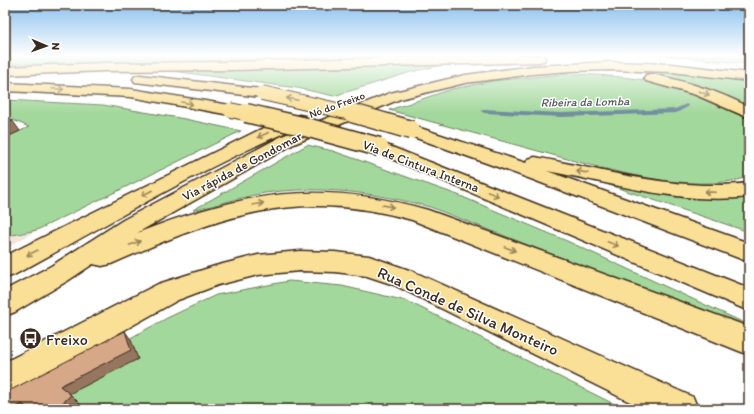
<svg xmlns="http://www.w3.org/2000/svg" width="754" height="414" font-family="Itim,sans-serif">
<rect width="100%" height="100%" fill="#fff"/>
<filter id="ink" filterUnits="userSpaceOnUse"><feTurbulence type="fractalNoise" baseFrequency=".025" numOctaves="2"/><feDisplacementMap in="SourceGraphic" scale="8" xChannelSelector="R" yChannelSelector="G"/><feConvolveMatrix kernelMatrix="1 2 1 2 8 2 1 2 1" color-interpolation-filters="sRGB"/></filter>
<g filter="url(#ink)">
<!-- built -->
<path fill="#f3e5db" d="M37,230L5,249V235L22,234Z"/>
<!-- green -->
<g fill="#a3d89c" stroke="#6f815d">
<path d="M5,55H398C267,59 136,64 5,64Z"/>
<path d="M660,55H749V64Z"/>
<path d="M451,63L411,72L334,96L297,88L165,70Z"/>
<path d="M632,70L698,75L749,80V108L698,86Z"/>
<path d="M565,74C629,75 695,82 749,119V177C689,196 598,167 538,151C488,137 439,124 389,110L452,89L493,81Z"/>
<path d="M5,100L103,105L185,119L241,131L37,230L8,236L5,235V138L29,127L13,120L5,123Z"/>
<path d="M307,145L333,151L458,195L567,241L749,325H735L430,207C376,193 322,185 265,193C242,197 219,204 197,210H193Z"/>
<path d="M597,181L749,196V232Z"/>
<path d="M289,281L342,286L407,301L624,409H5V404L46,384L167,318L216,295Z"/>
</g>
<g fill="none" stroke-linecap="round" stroke-linejoin="round">
<!-- stream -->
<g fill="#718d9f" fill-rule="evenodd">
<path d="M702,55H706L703,57L701,56Z"/>
<path d="M686,104L688,105V107L676,113L561,117L484,113L481,111L484,109L561,113L675,109Z"/>
</g>
<defs>
<path id="primary" d="M300,251L335,252L369,256L412,271L693,397L698,409H644L394,285L367,276L335,272L300,271L258,275L218,285L178,300L17,390L5,395V362L158,284L215,266L258,255Z"/>
<g id="highway">
<path d="M504,55H543L545,58L544,61L539,62L232,70L104,71L5,75V67L104,63L232,62Z"/>
<path d="M610,62L672,64L749,73V81L672,72L610,70L570,71L533,74L465,83L400,99L294,144L137,233C242,192 319,179 428,210L749,327V355L412,220C293,187 219,217 111,264L102,266L93,264L69,280L15,312L5,316V290L51,266L123,220L282,136L390,93L465,75L533,66Z"/>
<path d="M651,74C685,81 718,91 749,107V118L696,95L646,81L644,78L646,75Z"/>
<path d="M140,75L262,89L267,90L269,93L267,96L262,97L135,82L133,79L135,76Z"/>
<path d="M5,83L131,89L230,105L236,107L238,110L236,113L230,115L131,97L5,91Z"/>
<path d="M299,115L305,116L307,120L305,124C204,166 110,223 14,275L5,278V256L259,130Z"/>
<path d="M411,125L526,163L528,159L535,157C605,170 677,192 749,183V197C680,205 614,183 547,171L749,243V262L531,179L405,134L402,130L405,126Z"/>
<path d="M379,142L749,288V311L373,151L370,147L373,143Z"/>
</g>
</defs>
<!-- primary casing -->
<use href="#primary" stroke="#3b2a1e" stroke-width="3"/>
<!-- highway casing -->
<use href="#highway" stroke="#3b2a1e" stroke-width="3"/>
<!-- primary -->
<use href="#primary" fill="#fadf96" fill-rule="evenodd"/>
<!-- highway -->
<use href="#highway" fill="#fadf96" fill-rule="evenodd"/>
<defs>
<g id="highway-bridge-far1">
<path d="M262,93L355,114"/>
<path d="M230,110L250,114"/>
</g>
<g id="highway-bridge">
<path d="M246,113L302,126L379,147"/>
<path d="M352,113L411,130"/>
</g>
</defs>
<!-- highway-bridge-far1 casing -->
<use href="#highway-bridge-far1" stroke="#3b2a1e" stroke-width="16" stroke-linecap="butt"/>
<!-- highway-bridge casing -->
<use href="#highway-bridge" stroke="#3b2a1e" stroke-width="21" stroke-linecap="butt"/>
<!-- highway-bridge-far1 -->
<use href="#highway-bridge-far1" stroke="#fadf96" stroke-width="14"/>
<!-- highway-bridge -->
<use href="#highway-bridge" stroke="#fadf96" stroke-width="18"/>
</g>
<!-- shaded-wall -->
<g fill="#96765f" stroke="#3b2a1e">
<path d="M12,120L20,131L5,138V123Z"/>
<path d="M125,331L131,340L138,359L69,394L60,386Z"/>
<path d="M71,395L80,404L75,409H56Z"/>
<path d="M22,404L28,409H13Z"/>
</g>
<!-- building -->
<g fill="#d6a888" stroke="#3b2a1e">
<path d="M5,116L12,120L5,123Z"/>
<path d="M125,331L131,350L60,386L71,395L56,409H29L22,404L13,409H7L5,406V393Z"/>
</g>
<!-- one-way arrows -->
<defs><path id="oneway-shaft" d="M-6 0H5M1.5-3L5.5 0L1.5 3" fill="none" stroke-width="1.6" stroke-linecap="round" stroke-linejoin="round"/></defs>
<g stroke="#9a845a">
<use href="#oneway-shaft" transform="translate(58 89) rotate(3)"/>
<use href="#oneway-shaft" transform="translate(704 93) rotate(20)"/>
<use href="#oneway-shaft" transform="translate(292 99) rotate(-168)"/>
<use href="#oneway-shaft" transform="translate(187 103) rotate(10)"/>
<use href="#oneway-shaft" transform="translate(263 135) rotate(155)"/>
<use href="#oneway-shaft" transform="translate(582 172) rotate(-169)"/>
<use href="#oneway-shaft" transform="translate(710 192) rotate(-178)"/>
<use href="#oneway-shaft" transform="translate(147 193) rotate(153)"/>
<use href="#oneway-shaft" transform="translate(493 194) rotate(22)"/>
<use href="#oneway-shaft" transform="translate(258 204) rotate(-10)"/>
<use href="#oneway-shaft" transform="translate(388 206) rotate(11)"/>
<use href="#oneway-shaft" transform="translate(135 243) rotate(-22)"/>
<use href="#oneway-shaft" transform="translate(613 244) rotate(22)"/>
<use href="#oneway-shaft" transform="translate(510 249) rotate(21)"/>
<use href="#oneway-shaft" transform="translate(32 253) rotate(152)"/>
</g>
</g>
<!-- sky -->
<linearGradient id="sky" x2="0" y2="1"><stop stop-color="#87bfed"/><stop offset="0.49" stop-color="#fff"/><stop offset="1" stop-color="#fff" stop-opacity="0"/></linearGradient>
<rect width="754" height="113" fill="url(#sky)"/>
<!-- icons -->
<defs>
<symbol id="bus-disc" viewBox="-11 -11 22 22"><circle r="9.5" fill="#3b2a1e" stroke="#fff"/><path d="M-5-6H5V4H4V6H2V4H-2V6H-4V4H-5ZM-3.5-4V0h7V-4ZM-3.5 1.2v1.5H-2V1.2ZM2 1.2v1.5H3.5V1.2Z" fill="#fff"/></symbol>
</defs>
<g fill-rule="evenodd">
<use href="#bus-disc" x="18" y="326" width="25" height="25"/>
</g>
<g text-anchor="middle" dominant-baseline="central" stroke-width="3" stroke-linejoin="round" paint-order="stroke">
<!-- far-street labels -->
<g font-size="11" fill="#3b2a1e" stroke="#fff">
<text transform="translate(337 105) rotate(-20)">Nó do Freixo</text>
</g>
<!-- far-water labels -->
<g font-size="12" font-style="italic" fill="#565c5e" stroke="#fff">
<text transform="translate(585 102) rotate(-1)">Ribeira da Lomba</text>
</g>
<!-- street labels -->
<g font-size="13" fill="#3b2a1e" stroke="#fff">
<text transform="translate(242 166) rotate(-28)">Via rápida de Gondomar</text>
<text transform="translate(421 166) rotate(21)">Via de Cintura Interna</text>
</g>
<!-- near-street labels -->
<g font-size="16" fill="#3b2a1e" stroke="#fff">
<text transform="translate(468 311) rotate(24)">Rua Conde de Silva Monteiro</text>
</g>
<!-- near-poi labels -->
<g font-size="16" fill="#3b2a1e" stroke="#fff" text-anchor="start">
<text x="46" y="339">Freixo</text>
</g>
</g>
<!-- margin -->
<rect width="754" height="414" fill="none" stroke="#fff" stroke-width="20"/>
<rect x="10" y="10" width="734" height="394" fill="none" stroke="#3b2a1e" stroke-width="1.5" filter="url(#ink)"/>
<!-- north arrow -->
<g transform="translate(46 46) rotate(92)" stroke="#ffffff" stroke-width="3" paint-order="stroke">
<path d="M0-3L7 15L0 10L-7 15Z" fill="#3b2a1e"/>
<text y="-6" font-size="11" font-weight="bold" text-anchor="middle" fill="#3b2a1e">N</text>
</g>
</svg>
